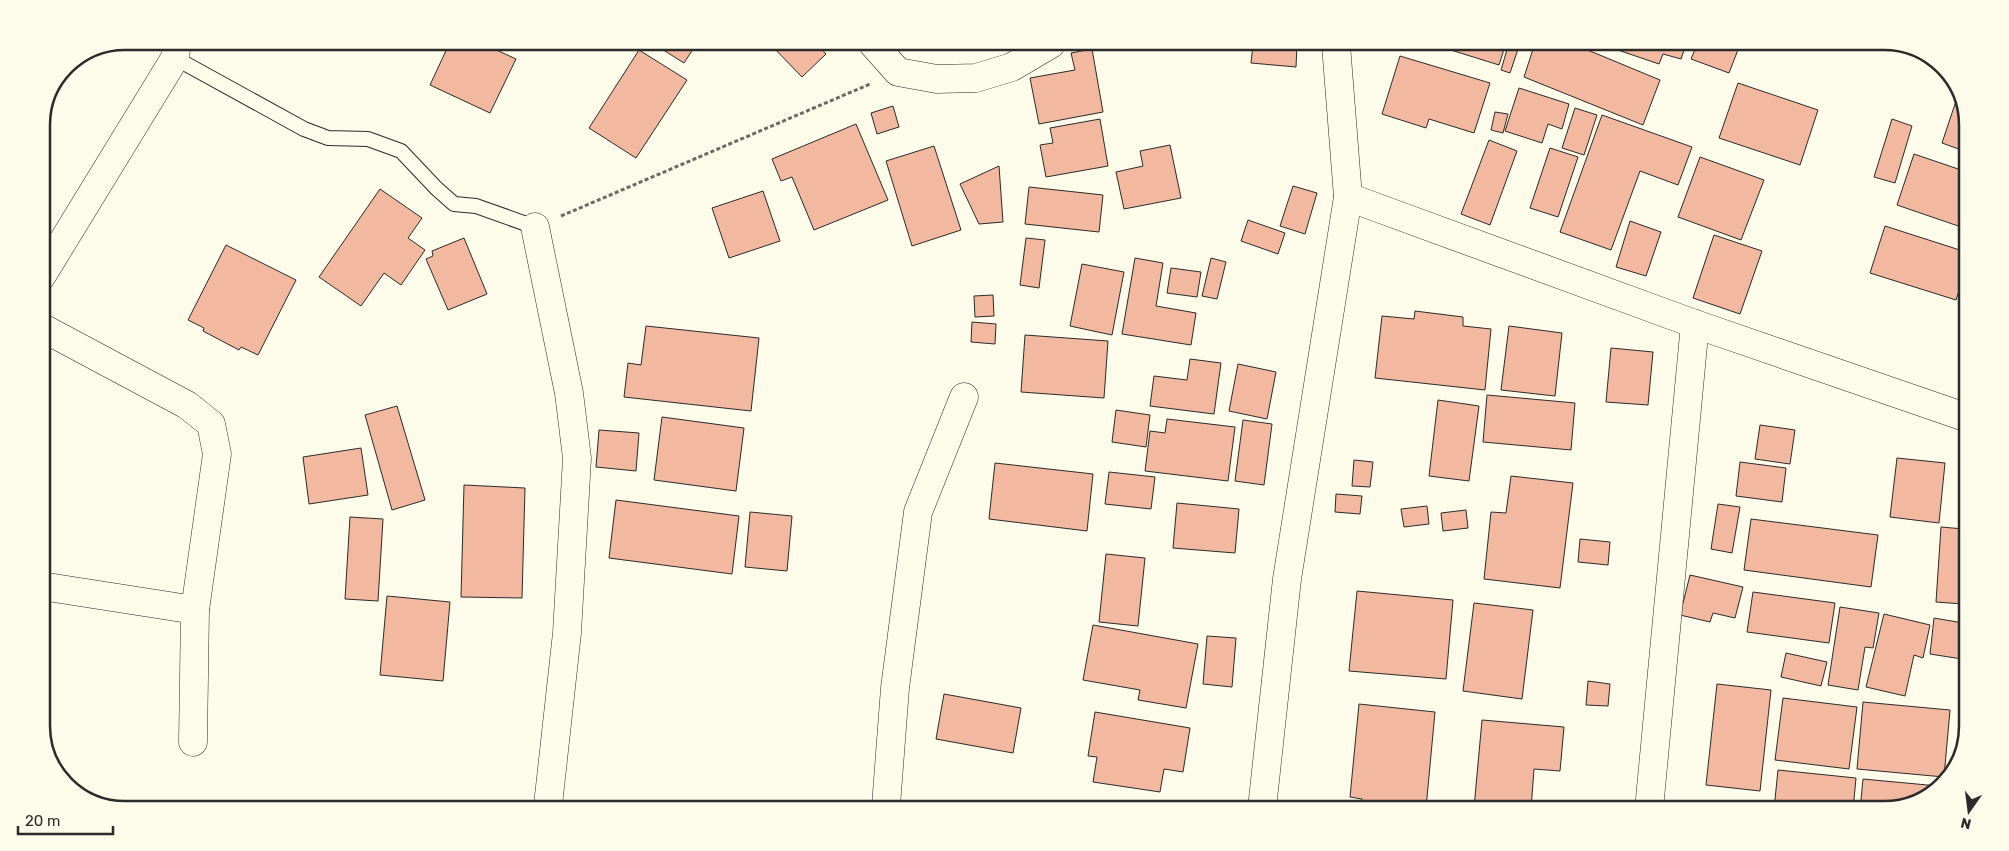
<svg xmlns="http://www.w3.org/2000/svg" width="2009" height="851" font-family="Rubik,sans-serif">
<rect width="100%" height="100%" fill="#fdfbea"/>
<!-- building -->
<g fill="#f2b8a0" stroke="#2b2b2b">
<path d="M450,42H479L516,59L490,113L430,85Z"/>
<path d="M515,43H535L532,49Z"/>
<path d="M659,43H697L684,63L657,46Z"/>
<path d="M770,44H817L826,54L802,77Z"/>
<path d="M1253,45H1297L1296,67L1251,63Z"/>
<path d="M1438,46H1505L1499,65Z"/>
<path d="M1508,46H1519L1510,73L1501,70Z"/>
<path d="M1534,46H1578L1660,80L1643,125L1524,77Z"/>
<path d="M1606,46L1685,47L1681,59L1663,54L1659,64Z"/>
<path d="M1696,47H1739L1729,73L1691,59Z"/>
<path d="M1092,49L1103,112L1039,124L1030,78L1075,70L1071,53Z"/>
<path d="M639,50L687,80L636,158L589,128Z"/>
<path d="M1400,56L1490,83L1474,133L1429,119L1426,128L1382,114Z"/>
<path d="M1738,83L1818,110L1800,165L1719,138Z"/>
<path d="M1519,88L1569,104L1562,129L1548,124L1542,143L1505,131Z"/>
<path d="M1958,95L1968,120L1967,152L1942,143Z"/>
<path d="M893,106L899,127L877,134L871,113Z"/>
<path d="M1575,108L1597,115L1584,155L1562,148Z"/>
<path d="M1495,112L1508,114L1503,133L1491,130Z"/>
<path d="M1602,115L1692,147L1678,185L1640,171L1611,250L1560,232Z"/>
<path d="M1100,119L1108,166L1046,177L1040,145L1053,143L1050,128Z"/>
<path d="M1892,119L1912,126L1895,183L1874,177Z"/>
<path d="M856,124L888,200L814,230L792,177L781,181L772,159Z"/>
<path d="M1489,140L1517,151L1490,225L1461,214Z"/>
<path d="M1170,145L1181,198L1124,209L1116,172L1143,166L1140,151Z"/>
<path d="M934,146L961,230L912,246L886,161Z"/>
<path d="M1550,148L1578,157L1558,217L1530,208Z"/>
<path d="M1914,154L1967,172V229L1897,205Z"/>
<path d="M1700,157L1764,180L1741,240L1678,217Z"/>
<path d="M999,166L1003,222L979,224L960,184Z"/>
<path d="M1293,186L1317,193L1305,234L1280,226Z"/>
<path d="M1029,187L1103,195L1099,232L1025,224Z"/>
<path d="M380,189L422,218L408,238L425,250L401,285L384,273L361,306L319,277Z"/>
<path d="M763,191L780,241L729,258L712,208Z"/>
<path d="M1248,220L1285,233L1278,254L1241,241Z"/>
<path d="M1630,221L1661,232L1646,276L1616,267Z"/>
<path d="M1885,226L1966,252V270L1956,300L1870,273Z"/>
<path d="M1714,235L1762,251L1740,314L1693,298Z"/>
<path d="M464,238L487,294L448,310L426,259L433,256L432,251Z"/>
<path d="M1026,238L1045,240L1039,288L1020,285Z"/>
<path d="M226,245L296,280L258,355L241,347L239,350L203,331L204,328L188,320Z"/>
<path d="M1135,258L1163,263L1156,306L1196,313L1191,345L1122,334Z"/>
<path d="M1211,258L1226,262L1217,299L1202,296Z"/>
<path d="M1082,264L1124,272L1112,335L1070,326Z"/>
<path d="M1171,268L1201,272L1197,297L1167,293Z"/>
<path d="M993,295L994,316L975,317L974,296Z"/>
<path d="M1415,311L1463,317V326L1491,329L1485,390L1375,378L1382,316L1414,319Z"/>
<path d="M972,322L996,324L995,344L971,342Z"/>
<path d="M646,326L759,338L751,411L624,397L628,363L641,365Z"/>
<path d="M1509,326L1562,333L1555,396L1501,390Z"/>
<path d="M1025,335L1108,341L1104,398L1021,392Z"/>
<path d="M1611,348L1653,352L1648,405L1606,402Z"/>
<path d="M1190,359L1221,363L1214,414L1150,406L1154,376L1187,380Z"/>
<path d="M1238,364L1276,372L1267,419L1229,411Z"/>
<path d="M1487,395L1575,403L1571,450L1483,442Z"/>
<path d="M1438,400L1479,406L1469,481L1429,476Z"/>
<path d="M397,406L425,500L392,510L365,415Z"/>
<path d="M1116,410L1150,415L1146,447L1112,442Z"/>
<path d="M662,417L744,428L736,491L654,480Z"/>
<path d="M1167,419L1235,427L1228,481L1145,471L1150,431L1165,433Z"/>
<path d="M1243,420L1272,424L1264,485L1235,481Z"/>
<path d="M1760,425L1795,430L1790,464L1755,459Z"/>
<path d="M599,430L639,433L636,471L596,467Z"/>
<path d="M361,448L368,495L309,504L303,457Z"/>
<path d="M1897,458L1945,463L1939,523L1890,517Z"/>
<path d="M1354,460L1373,462L1370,487L1352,486Z"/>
<path d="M1740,462L1786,468L1782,502L1736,496Z"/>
<path d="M995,463L1093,474L1087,531L989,519Z"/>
<path d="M1109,472L1155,477L1151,509L1105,504Z"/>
<path d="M1511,476L1573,483L1560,588L1484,579L1491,512L1506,513Z"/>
<path d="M464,485L525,488L522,598L461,597Z"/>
<path d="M1336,494L1362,496L1360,514L1335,512Z"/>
<path d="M616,500L739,516L732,574L609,558Z"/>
<path d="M1177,503L1239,509L1235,553L1173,548Z"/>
<path d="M1718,504L1740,507L1732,553L1711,549Z"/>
<path d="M1427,506L1429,524L1404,527L1401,509Z"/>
<path d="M1466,510L1468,528L1443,531L1441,513Z"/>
<path d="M750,512L792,516L787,571L745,567Z"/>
<path d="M350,517L383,519L378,601L345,599Z"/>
<path d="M1751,519L1878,535L1871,587L1744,570Z"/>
<path d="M1941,527L1964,529L1963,604L1936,602Z"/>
<path d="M1580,539L1610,542L1608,565L1578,562Z"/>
<path d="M1106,554L1145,558L1138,626L1099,622Z"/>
<path d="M1690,575L1743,587L1735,618L1713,613L1710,622L1680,615Z"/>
<path d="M1357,591L1453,600L1446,679L1349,671Z"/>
<path d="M1753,592L1835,603L1829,643L1747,632Z"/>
<path d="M387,596L450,602L443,681L380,675Z"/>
<path d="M1474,603L1533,610L1522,699L1463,691Z"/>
<path d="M1840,607L1879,613L1873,648L1865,647L1858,690L1828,685Z"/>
<path d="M1884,614L1930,625L1923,658L1914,655L1905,696L1866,687Z"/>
<path d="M1934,618L1963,623L1962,659L1930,654Z"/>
<path d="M1093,625L1198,644L1186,708L1138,700L1140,690L1083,680Z"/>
<path d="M1207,636L1236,638L1232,687L1203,684Z"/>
<path d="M1786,653L1827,662L1821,686L1781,677Z"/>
<path d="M1588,681L1610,684L1608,706L1586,705Z"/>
<path d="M1717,684L1771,690L1760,791L1706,785Z"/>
<path d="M944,694L1021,708L1013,753L936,739Z"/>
<path d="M1783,698L1857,707L1849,769L1775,760Z"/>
<path d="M1863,702L1950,710L1944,777L1857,769Z"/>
<path d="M1359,704L1435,712L1426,808H1361L1362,799L1350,797Z"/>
<path d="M1095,712L1190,728L1183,772L1164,769L1160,792L1093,782L1097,757L1088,756Z"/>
<path d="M1482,720L1564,727L1560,771L1534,769L1531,809L1474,808Z"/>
<path d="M1778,770L1856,778L1853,810L1774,809Z"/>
<path d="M1863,779L1938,786L1931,795L1884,810H1860Z"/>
</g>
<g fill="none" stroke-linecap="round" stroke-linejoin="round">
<defs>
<path id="service" d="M175,58L304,129L328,138L368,139L401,151L436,188L454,204L476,206L535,227"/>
<g id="minor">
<path d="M873,44L898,72L937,79L976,78L1012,67L1051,44"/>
<path d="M1348,197L1695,324L1965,417"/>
<path d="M535,227L569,393L577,458L567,633L548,805"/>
<path d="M41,277L175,58L177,41"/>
<path d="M41,327L187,405L211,424L217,454L195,610L193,742"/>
<path d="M41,586L195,610"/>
<path d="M886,806L895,688L918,512L964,397"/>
<path d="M1262,808L1287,579L1348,197L1336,45"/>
<path d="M1649,809L1695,324"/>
</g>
</defs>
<!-- service casing -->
<use href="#service" stroke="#2b2b2b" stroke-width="16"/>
<!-- minor casing -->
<use href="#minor" stroke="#2b2b2b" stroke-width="29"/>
<!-- path -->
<path stroke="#6a6964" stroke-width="3" stroke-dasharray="4 2.5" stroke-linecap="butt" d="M561,216L870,84"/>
<!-- service -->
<use href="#service" stroke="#fdfbea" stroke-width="14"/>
<!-- minor -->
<use href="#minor" stroke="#fdfbea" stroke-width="28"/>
</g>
<!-- crop -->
<path d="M0 0H2009V851H0ZM125 50H1884A75 75 0 0 1 1959 125V726A75 75 0 0 1 1884 801H125A75 75 0 0 1 50 726V125A75 75 0 0 1 125 50Z" fill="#fdfbea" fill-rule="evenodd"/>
<path fill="none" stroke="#2b2b2b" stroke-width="2.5" d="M125 50H1884A75 75 0 0 1 1959 125V726A75 75 0 0 1 1884 801H125A75 75 0 0 1 50 726V125A75 75 0 0 1 125 50Z"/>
<!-- north arrow -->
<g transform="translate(1969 811) rotate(194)" stroke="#fdfbea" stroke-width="4" paint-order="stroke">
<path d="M0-4L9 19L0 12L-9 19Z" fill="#2b2b2b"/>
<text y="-8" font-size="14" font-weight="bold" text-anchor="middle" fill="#2b2b2b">N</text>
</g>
<!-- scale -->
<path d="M18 826v8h95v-8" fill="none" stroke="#2b2b2b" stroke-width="2.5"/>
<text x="25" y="826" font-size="15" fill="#2b2b2b" stroke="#fdfbea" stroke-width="4" paint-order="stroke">20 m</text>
</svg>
